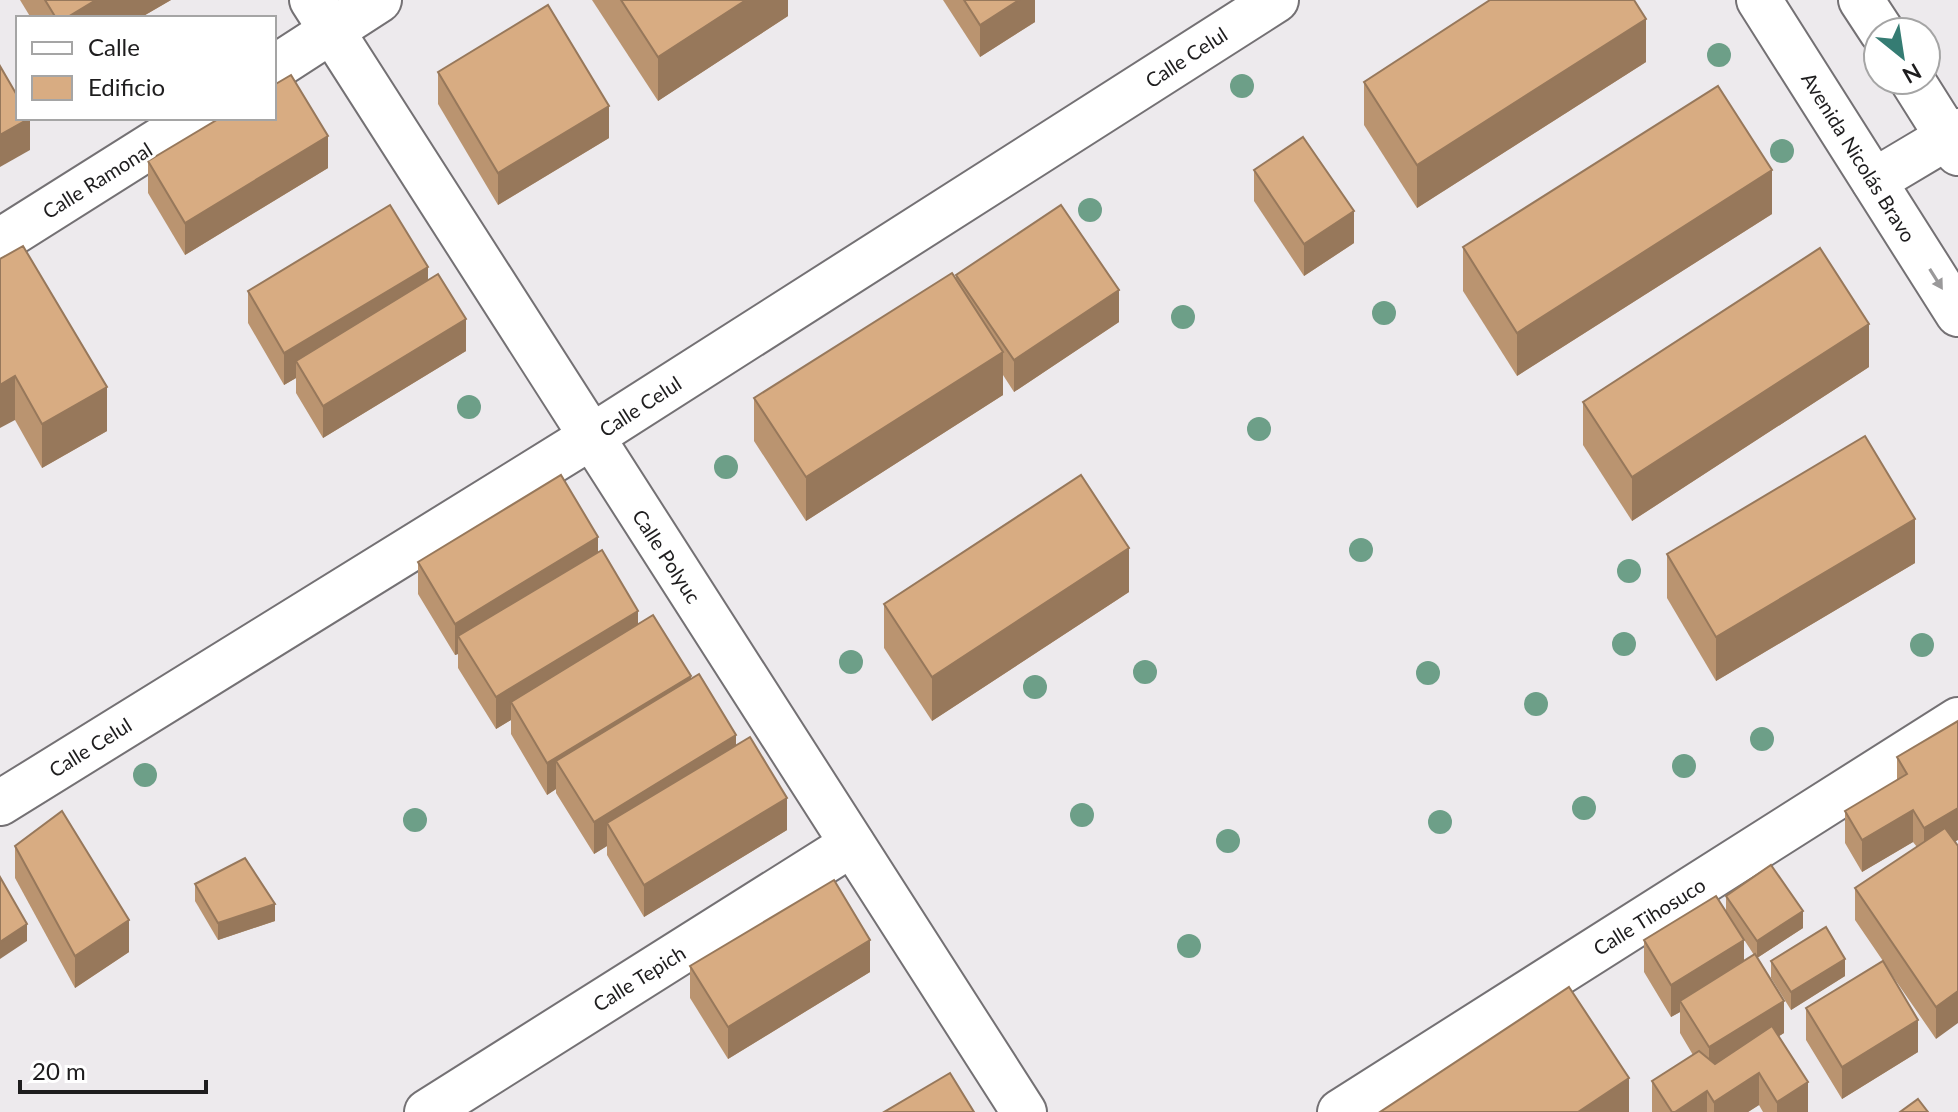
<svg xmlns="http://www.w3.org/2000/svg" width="1958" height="1112" font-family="Lato,sans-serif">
<rect width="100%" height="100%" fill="#edeaed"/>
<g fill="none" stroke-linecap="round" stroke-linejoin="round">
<defs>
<g id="street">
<path d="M312,0L1024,1112"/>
<path d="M274,68L379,0"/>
<path d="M1874,181L1958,131"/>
<path d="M0,241L195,118"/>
<path d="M0,803L591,437L1276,0"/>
<path d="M427,1112L852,844"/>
<path d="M1340,1112L1958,720"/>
</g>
<g id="secondary">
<path d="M1759,0L1958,314"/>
<path d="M1861,0L1882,32"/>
<path d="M1912,80L1958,153"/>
</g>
</defs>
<!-- street casing -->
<use href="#street" stroke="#747174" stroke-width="48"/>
<!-- secondary casing -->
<use href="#secondary" stroke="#747174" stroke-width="48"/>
<!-- street -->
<use href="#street" stroke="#fff" stroke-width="44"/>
<!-- secondary -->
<use href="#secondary" stroke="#fff" stroke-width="44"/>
</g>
<!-- trees -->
<g fill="#6d9f88">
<circle cx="1719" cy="55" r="12"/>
<circle cx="1242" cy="86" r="12"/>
<circle cx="1782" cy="151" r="12"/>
<circle cx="1090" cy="210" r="12"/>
<circle cx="1384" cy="313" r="12"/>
<circle cx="1183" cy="317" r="12"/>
<circle cx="469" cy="407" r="12"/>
<circle cx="1259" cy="429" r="12"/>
<circle cx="726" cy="467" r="12"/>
<circle cx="1361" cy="550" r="12"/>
<circle cx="1629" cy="571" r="12"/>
<circle cx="1624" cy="644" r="12"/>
<circle cx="1922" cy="645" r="12"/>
<circle cx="851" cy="662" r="12"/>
<circle cx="1145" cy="672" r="12"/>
<circle cx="1428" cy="673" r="12"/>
<circle cx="1035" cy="687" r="12"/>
<circle cx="1536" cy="704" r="12"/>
<circle cx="1762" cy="739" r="12"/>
<circle cx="1684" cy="766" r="12"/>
<circle cx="145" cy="775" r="12"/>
<circle cx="1584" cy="808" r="12"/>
<circle cx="1082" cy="815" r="12"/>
<circle cx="415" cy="820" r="12"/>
<circle cx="1440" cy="822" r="12"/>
<circle cx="1228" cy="841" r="12"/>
<circle cx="1189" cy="946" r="12"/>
</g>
<!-- wall -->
<g fill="#ba9470" fill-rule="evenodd">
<path d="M20,0H171L140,18H31Z"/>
<path d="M592,0H788V16L658,101Z"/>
<path d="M943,0H1035V22L980,57Z"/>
<path d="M1646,62L1417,208L1364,125V82Z"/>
<path d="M438,72L609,138L498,205L438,104Z"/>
<path d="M148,161L328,168L185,255L148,193Z"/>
<path d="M1254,170L1354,243L1304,276L1254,201Z"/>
<path d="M1772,214L1517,376L1463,291V247Z"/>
<path d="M0,259L107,431L42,468L15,420Z"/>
<path d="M956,275L1119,322L1014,392L1003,375V395L806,521L754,441V398L956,279Z"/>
<path d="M428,280L466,351L323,438L296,393V378L284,385L248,323V291Z"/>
<path d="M1869,367L1632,521L1583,445V402Z"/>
<path d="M598,552L638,624L691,679L736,745L787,830L644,917L607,855V846L594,854L556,793V789L547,795L511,734V720L496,729L458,668V654L455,655L418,594V562Z"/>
<path d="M1667,554L1915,563L1716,681L1667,598Z"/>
<path d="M1129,592L932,721L884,648V604Z"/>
<path d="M1897,757L1955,842L1936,1039L1887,968L1918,1052L1842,1099L1806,1040V1008L1883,961L1855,920V888L1917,847L1913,842L1862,872L1845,843V811L1897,780Z"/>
<path d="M15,846L129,952L75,988L15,878Z"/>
<path d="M195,884L275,921L218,940L195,901Z"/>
<path d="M1726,896L1803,928L1757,958L1784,1033L1779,1036L1808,1112H1763L1759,1105L1748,1112H1652V1081L1693,1055L1680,1033V1012L1671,1017L1644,972V940L1726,911ZM1743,938L1754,955L1744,961Z"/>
<path d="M1771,961L1845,976L1791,1010L1771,978Z"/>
<path d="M690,966L870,972L728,1059L690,998Z"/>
</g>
<!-- shaded-wall -->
<g fill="#97785b">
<path d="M96,0H171L140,18H66Z"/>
<path d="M746,0H788V16L658,101V57Z"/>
<path d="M1019,0H1035V22L980,57V25Z"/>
<path d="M1646,19V62L1417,208V165Z"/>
<path d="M609,106V138L498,205V173Z"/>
<path d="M30,118V150L0,167V135Z"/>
<path d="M328,136V168L185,255V223Z"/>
<path d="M1772,170V214L1517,376V333Z"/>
<path d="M1354,211V243L1304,276V244Z"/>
<path d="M428,267V299L296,361V378L284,385V353Z"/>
<path d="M1119,290V322L1014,392V360Z"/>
<path d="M466,319V351L323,438V406Z"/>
<path d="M1869,324V367L1632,521V477Z"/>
<path d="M1003,352V395L806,521V477Z"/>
<path d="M15,376V420L0,428V385Z"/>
<path d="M107,387V431L42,468V424Z"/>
<path d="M1915,519V563L1716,681V637Z"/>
<path d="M598,537V569L458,636V654L455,655V624Z"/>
<path d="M1129,548V592L932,721V677Z"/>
<path d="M638,611V643L511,702V720L496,729V697Z"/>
<path d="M691,676V708L556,761V789L547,795V763Z"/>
<path d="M736,735V767L607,823V846L594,854V822Z"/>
<path d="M787,798V830L644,917V885Z"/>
<path d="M1958,808V840L1924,860V828Z"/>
<path d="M1913,810V842L1862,872V840Z"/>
<path d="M275,904V921L218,940V923Z"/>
<path d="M1803,911V928L1757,958V941Z"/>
<path d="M129,920V952L75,988V956Z"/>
<path d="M27,924V941L0,959V942Z"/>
<path d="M870,940V972L728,1059V1027Z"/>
<path d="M1744,940V972L1680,1001V1012L1671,1017V985Z"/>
<path d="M1845,959V976L1791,1010V992Z"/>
<path d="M1958,991V1023L1936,1039V1007Z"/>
<path d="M1784,1001V1033L1709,1079V1047Z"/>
<path d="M1918,1020V1052L1842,1099V1067Z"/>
<path d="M1759,1073V1105L1748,1112H1714V1102Z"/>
<path d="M1629,1078V1112H1578Z"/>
<path d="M1808,1082V1112H1777V1102Z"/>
<path d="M1707,1091V1112H1675Z"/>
</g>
<!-- building -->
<g fill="#d8ac82" stroke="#97785b" stroke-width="2">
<path d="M45,0H96L66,18H56Z"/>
<path d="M621,0H746L658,57Z"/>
<path d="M964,0H1019L980,25Z"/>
<path d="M1490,0H1634L1646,19L1417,165L1364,82Z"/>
<path d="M548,5L609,106L498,173L438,72Z"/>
<path d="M0,66L18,97V118H30L0,135Z"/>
<path d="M291,75L328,136L185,223L148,161L220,118H274V85Z"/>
<path d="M1718,86L1772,170L1517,333L1463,247Z"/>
<path d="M1303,137L1354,211L1304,244L1254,170Z"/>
<path d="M390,205L428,267L284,353L248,291Z"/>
<path d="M1061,205L1119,290L1014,360L956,275Z"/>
<path d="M23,246L107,387L42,424L15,376L0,385V259Z"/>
<path d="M1820,248L1869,324L1632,477L1583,402Z"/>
<path d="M952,273L1003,352L806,477L754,398Z"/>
<path d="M438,274L466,319L323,406L296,361Z"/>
<path d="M1865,436L1915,519L1716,637L1667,554Z"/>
<path d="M561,475L598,537L455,624L418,562Z"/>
<path d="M1081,475L1129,548L932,677L884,604Z"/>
<path d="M602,550L638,611L496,697L458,636Z"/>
<path d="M653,615L691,676L547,763L511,702Z"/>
<path d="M699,674L736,735L594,822L556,761Z"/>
<path d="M1958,721V808L1924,828L1913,810L1862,840L1845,811L1907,774L1897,757Z"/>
<path d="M750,737L787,798L644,885L607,823Z"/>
<path d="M62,811L129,920L75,956L15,846Z"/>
<path d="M1945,828L1958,846V991L1936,1007L1855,888Z"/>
<path d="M245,858L275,904L218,923L195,884Z"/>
<path d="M1771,865L1803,911L1757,941L1726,896Z"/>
<path d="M0,877L27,924L0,942Z"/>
<path d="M834,880L870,940L728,1027L690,966Z"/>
<path d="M1716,896L1744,940L1671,985L1644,940Z"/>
<path d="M1826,927L1845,959L1791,992L1771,961Z"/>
<path d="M1755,954L1784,1001L1709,1047L1680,1001Z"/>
<path d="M1883,961L1918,1020L1842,1067L1806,1008Z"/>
<path d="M1569,987L1629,1078L1578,1112H1380Z"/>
<path d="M1772,1026L1808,1082L1777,1102L1759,1073L1714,1102L1707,1091L1675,1112H1672L1652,1081L1699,1051L1715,1064Z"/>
<path d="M950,1073L974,1112H884Z"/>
<path d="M1918,1099L1928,1112H1900Z"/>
</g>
<!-- one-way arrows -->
<defs><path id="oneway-solid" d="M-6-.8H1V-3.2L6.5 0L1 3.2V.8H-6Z" transform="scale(2)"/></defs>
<use fill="#9a999a" href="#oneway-solid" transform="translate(1936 279) rotate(58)"/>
<g text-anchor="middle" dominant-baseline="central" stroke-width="6" stroke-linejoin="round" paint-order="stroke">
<!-- street labels -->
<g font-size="20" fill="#1e1d1e" stroke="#fff">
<text transform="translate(1186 57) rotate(-33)">Calle Celul</text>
<text transform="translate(1859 157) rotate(58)">Avenida Nicolás Bravo</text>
<text transform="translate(97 180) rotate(-32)">Calle Ramonal</text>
<text transform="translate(640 406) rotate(-33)">Calle Celul</text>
<text transform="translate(667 556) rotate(57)">Calle Polyuc</text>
<text transform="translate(90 747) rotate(-32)">Calle Celul</text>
<text transform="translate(1649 916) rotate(-32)">Calle Tihosuco</text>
<text transform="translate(639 978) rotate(-32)">Calle Tepich</text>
</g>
</g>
<!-- legend -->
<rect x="16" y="16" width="260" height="104" fill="#ffffff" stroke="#a5a5a5" stroke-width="2"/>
<rect x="32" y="42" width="40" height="12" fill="#ffffff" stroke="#a5a5a5" stroke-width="2"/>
<text x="88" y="56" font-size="24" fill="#1e1d1e">Calle</text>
<rect x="32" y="76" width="40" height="24" fill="#d8ac82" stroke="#a5a5a5" stroke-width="2"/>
<text x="88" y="96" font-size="24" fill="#1e1d1e">Edificio</text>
<!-- north arrow -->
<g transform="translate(1902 56) rotate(150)"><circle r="38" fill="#ffffff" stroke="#a5a5a5" stroke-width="2"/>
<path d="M0-6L14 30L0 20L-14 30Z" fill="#357c73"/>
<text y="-12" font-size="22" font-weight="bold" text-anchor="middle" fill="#1e1d1e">N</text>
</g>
<!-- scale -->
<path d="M20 1080v12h186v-12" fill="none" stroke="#1e1d1e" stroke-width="4"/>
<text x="32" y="1080" font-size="24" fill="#1e1d1e" stroke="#ffffff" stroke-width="6" paint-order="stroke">20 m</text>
</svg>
